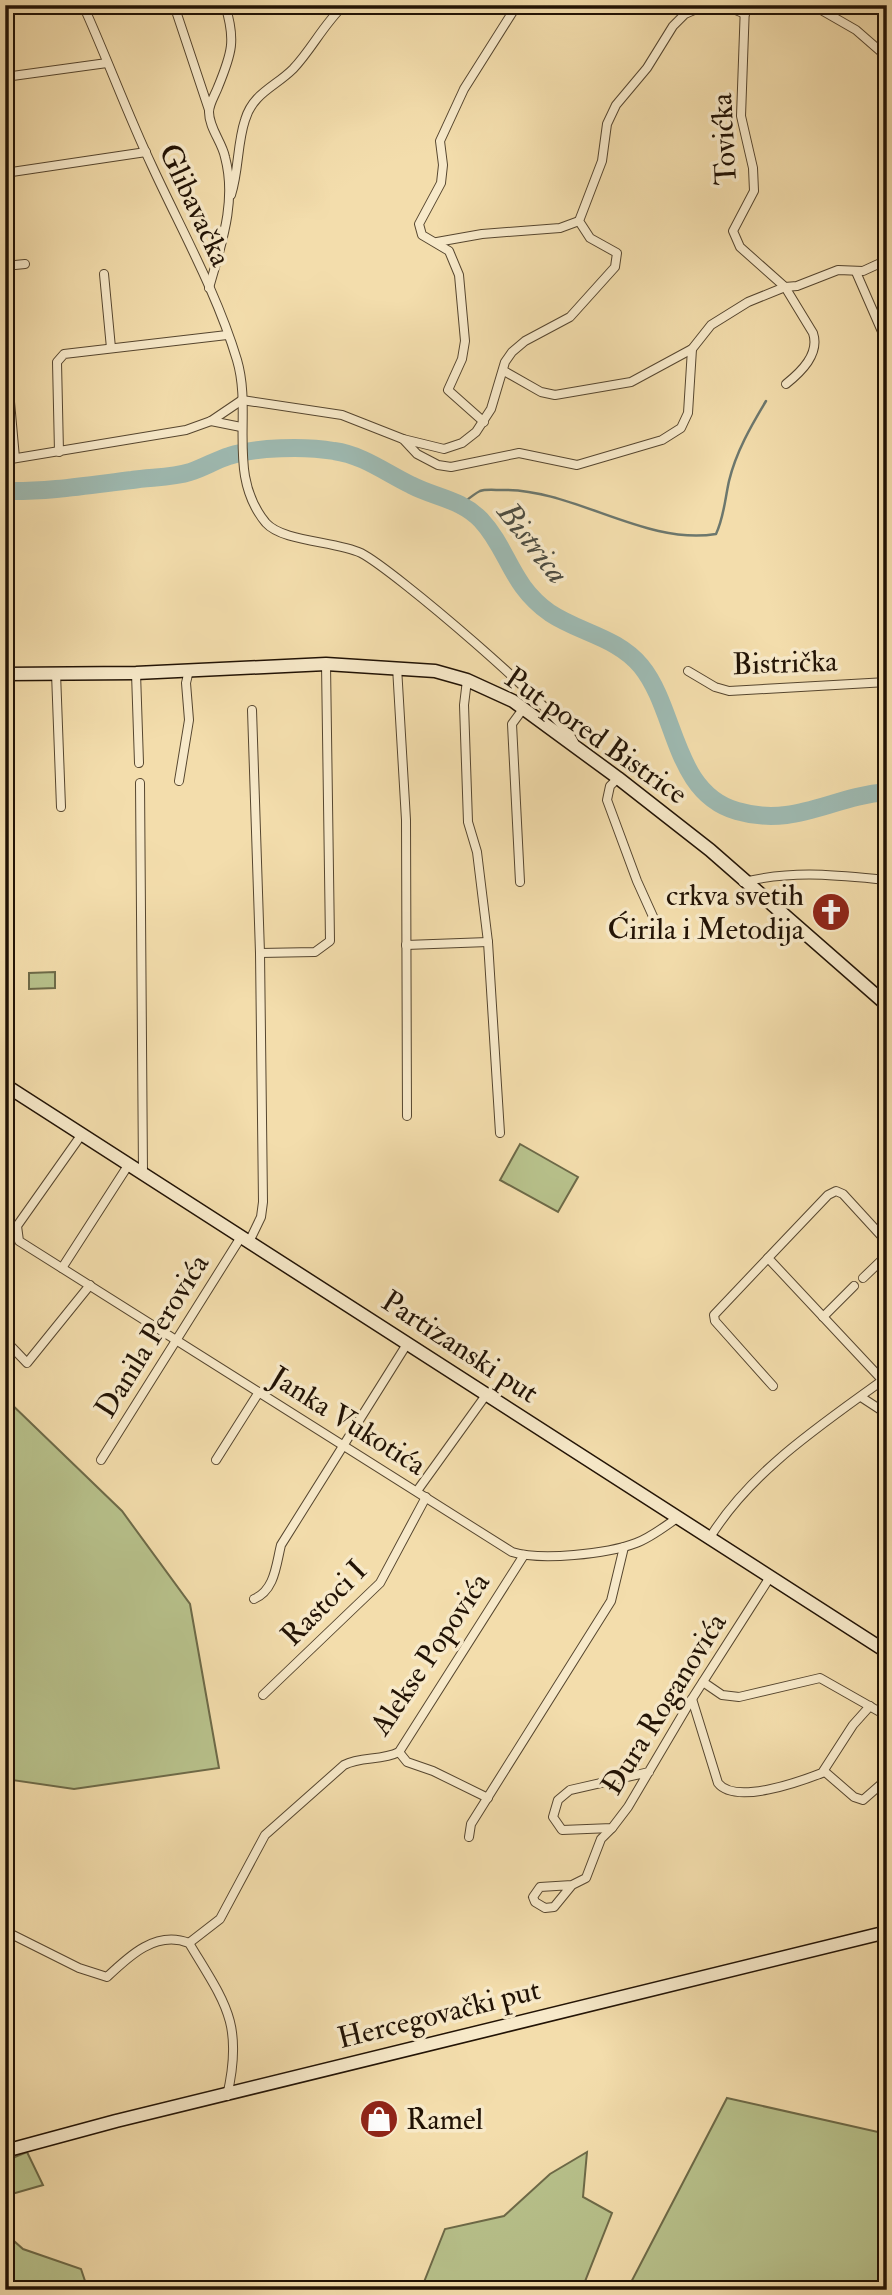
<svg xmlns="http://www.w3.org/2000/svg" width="892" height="2295" font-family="'IM FELL Double Pica',serif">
<rect width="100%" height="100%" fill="#f3ddac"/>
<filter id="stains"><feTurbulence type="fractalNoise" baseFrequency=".00286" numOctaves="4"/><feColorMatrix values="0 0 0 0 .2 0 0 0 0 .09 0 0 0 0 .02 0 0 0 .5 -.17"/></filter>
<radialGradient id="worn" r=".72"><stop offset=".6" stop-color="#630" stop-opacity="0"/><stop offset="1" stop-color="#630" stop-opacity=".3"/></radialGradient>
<!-- green -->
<g fill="#b8c28c" stroke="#6d6a48" stroke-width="2">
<path d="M55,972V988L29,989V973Z"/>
<path d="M520,1144L578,1177L558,1212L500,1180Z"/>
<path d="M5,1398L122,1511L190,1604L219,1768L74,1789L5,1779Z"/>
<path d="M727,2098L887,2134V2290H627Z"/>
<path d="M27,2152L43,2185L5,2196V2161Z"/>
<path d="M587,2152L583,2197L612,2213L582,2289L424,2282L445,2229L504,2216L550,2174Z"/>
<path d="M5,2233L23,2249L81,2269L88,2290H5Z"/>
</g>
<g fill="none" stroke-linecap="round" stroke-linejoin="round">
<!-- stream -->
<path stroke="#6c776d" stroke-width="2.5" d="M462,504C467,500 474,494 480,491C485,489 495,490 501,490C573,488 645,546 716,534C724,517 725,499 729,481C736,452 751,426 766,401"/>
<!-- river -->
<path stroke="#9ebab2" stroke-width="18" d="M5,491C48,492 90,485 132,480C150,477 172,478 190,472C203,468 216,460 229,456C256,447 305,446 334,451C363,455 386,473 411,485C436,498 461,499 481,520C509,550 510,585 550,613C580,633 617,637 641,666C677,710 673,793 737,811C795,828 832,796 887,792"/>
<defs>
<g id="street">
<path d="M83,5C107,58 127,113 152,166C181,229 217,293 237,360C253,414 226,475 266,523C283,542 336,541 361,553C394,570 559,711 574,742"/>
<path d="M174,5L209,110"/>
<path d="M724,5L745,14"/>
<path d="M745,5L741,116L753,168L754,191L733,231L740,247L785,287L813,333C820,354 801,372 786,384"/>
<path d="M816,7L856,30L887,57"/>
<path d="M5,77L107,63"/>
<path d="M5,173L146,152"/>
<path d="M231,195C239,170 237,144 245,120C253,93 275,87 293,69C312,49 323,25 344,5"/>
<path d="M437,242L482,234L560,228L579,221"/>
<path d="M5,266L25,264"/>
<path d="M856,272L887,343"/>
<path d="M104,274L111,348"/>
<path d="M209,288C221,245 237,202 225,157C222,142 209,128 209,112C209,104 215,95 218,87C232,53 236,40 225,5"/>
<path d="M5,346L15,458"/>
<path d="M504,371L541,392L555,395L631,382L692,349"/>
<path d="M242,400L342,415L403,439L417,454L438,465L451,467L519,453L577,465L662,440L681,428L688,413L692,349L711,325L748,302L785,287L797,286L838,270L863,271L887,260"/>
<path d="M211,421L241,427"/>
<path d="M484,422L448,390L462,359L465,341L459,275L449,251L422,235L419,224L441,183L443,165L440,141L464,89L517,5"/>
<path d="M403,439L444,449L462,443L476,432L491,409L505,362L512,352L525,341L570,317L615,267L617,253L590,238L579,221L602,161L607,124L616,105L647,68L673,26L685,14L706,5"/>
<path d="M59,452L57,362L64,354L227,335"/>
<path d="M5,460L186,430L211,421L242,400"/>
<path d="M397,667L406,820L407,1116"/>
<path d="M688,671L715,687L729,691L887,682"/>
<path d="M56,673L61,807"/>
<path d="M136,673L139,763"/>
<path d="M467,680L464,705L468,822L477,852L488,942L500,1133"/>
<path d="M618,778L610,786L607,800L637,881L660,932"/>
<path d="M179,781L189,720L186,683L189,670"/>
<path d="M140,783L143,1173"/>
<path d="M520,882L512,724L523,709"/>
<path d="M743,882C795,870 834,875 887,880"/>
<path d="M406,945L488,942"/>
<path d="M260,953L315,952L330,941L326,664"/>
<path d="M5,984V1029"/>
<path d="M82,1134L17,1226L19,1241L512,1552C541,1561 607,1554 636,1543C650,1538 664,1527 677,1518"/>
<path d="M249,1242L261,1217L263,1202L260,953L252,710"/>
<path d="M887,1242L843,1194L836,1191L828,1195L768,1258L887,1385"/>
<path d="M768,1258L714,1315L715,1321L773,1386"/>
<path d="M62,1268L129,1164"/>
<path d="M863,1278L887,1255"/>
<path d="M823,1317L854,1286"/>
<path d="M5,1340L27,1363L90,1285"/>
<path d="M861,1397L887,1414"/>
<path d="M101,1460L241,1237"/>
<path d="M216,1460L259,1392"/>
<path d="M417,1491L486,1395"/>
<path d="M709,1539C751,1470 823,1424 887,1377"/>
<path d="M254,1599C275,1590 276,1565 281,1545L407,1344"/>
<path d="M703,1682L722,1695L739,1697L820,1678L887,1716"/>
<path d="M263,1695L380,1583L426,1497"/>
<path d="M692,1699L718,1783C735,1805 799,1782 822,1773L853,1725L870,1706"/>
<path d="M399,1752L407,1762L433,1771L488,1798"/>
<path d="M824,1771L854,1797L863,1800L887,1779"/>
<path d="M649,1772L570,1790L558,1800L553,1817L562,1830L612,1828L628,1807L690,1702L770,1577"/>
<path d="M469,1837L471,1824L611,1601L624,1547"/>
<path d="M572,1885L554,1907L545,1908L535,1902L533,1897L540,1887L572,1885L586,1878L601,1839L612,1828"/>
<path d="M5,1931L79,1968L107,1977C129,1956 156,1930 189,1943C225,2003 244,2023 227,2096"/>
<path d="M189,1943L220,1919L265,1835L344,1765C361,1756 381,1761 399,1752L524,1555"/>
</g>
<g id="secondary">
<path d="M5,674L136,673L326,664L435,671L467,680L513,701L618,778L710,850L887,1005"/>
<path d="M5,1085L887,1652"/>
<path d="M5,2151L116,2121L887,1932"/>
</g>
</defs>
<!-- street casing -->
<use href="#street" stroke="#56462f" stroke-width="10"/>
<!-- secondary casing -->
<use href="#secondary" stroke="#221305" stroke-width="15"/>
<!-- street -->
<use href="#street" stroke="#f7e9c9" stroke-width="8"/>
<!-- secondary -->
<use href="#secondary" stroke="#f7e9c9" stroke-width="12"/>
</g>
<!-- icons -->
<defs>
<symbol id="church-disc" viewBox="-11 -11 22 22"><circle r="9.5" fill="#8f2418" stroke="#f7e9c9"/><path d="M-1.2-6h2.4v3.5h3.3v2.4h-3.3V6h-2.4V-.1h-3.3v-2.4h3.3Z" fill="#fff"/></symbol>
<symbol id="shop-disc" viewBox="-11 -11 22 22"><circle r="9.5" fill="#8f2418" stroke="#f7e9c9"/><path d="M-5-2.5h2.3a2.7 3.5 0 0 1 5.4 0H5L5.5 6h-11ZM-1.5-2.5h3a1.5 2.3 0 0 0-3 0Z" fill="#fff"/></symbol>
</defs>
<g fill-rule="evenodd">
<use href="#church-disc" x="809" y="890" width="44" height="44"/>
<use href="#shop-disc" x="357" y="2097" width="44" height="44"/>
</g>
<g text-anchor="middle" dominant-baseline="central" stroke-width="7" stroke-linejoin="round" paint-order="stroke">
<!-- street labels -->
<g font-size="30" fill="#221305" stroke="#f7e9c9">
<text transform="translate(724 139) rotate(-93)">Tovićka</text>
<text transform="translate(195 205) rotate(65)">Glibavačka</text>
<text transform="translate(785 663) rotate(-2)">Bistrička</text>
<text transform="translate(596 736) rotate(35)">Put pored Bistrice</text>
<text transform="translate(152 1336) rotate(-58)">Danila Perovića</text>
<text transform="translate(460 1347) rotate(33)">Partizanski put</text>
<text transform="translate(348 1421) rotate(32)">Janka Vukotića</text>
<text transform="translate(324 1603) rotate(-45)">Rastoci I</text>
<text transform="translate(430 1654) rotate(-56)">Alekse Popovića</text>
<text transform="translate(664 1704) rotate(-58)">Đura Roganovića</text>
<text transform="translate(439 2014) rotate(-14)">Hercegovački put</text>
</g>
<!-- poi labels -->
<g font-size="30" fill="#221305" stroke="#f7e9c9" text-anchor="end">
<text x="804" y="895">crkva svetih<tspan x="804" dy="34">Ćirila i Metodija</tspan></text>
<text x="406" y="2119" text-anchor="start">Ramel</text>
</g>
<!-- water labels -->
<g font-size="32" font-style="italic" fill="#4d4d42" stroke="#f7e9c9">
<text transform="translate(533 543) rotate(52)">Bistrica</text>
</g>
</g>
<!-- margin -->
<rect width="892" height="2295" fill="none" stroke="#f3ddac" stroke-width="28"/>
<rect x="7" y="7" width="878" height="2281" fill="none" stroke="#221305" stroke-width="3.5"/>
<rect x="14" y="14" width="864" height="2267" fill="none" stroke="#221305" stroke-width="2"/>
<rect width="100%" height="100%" filter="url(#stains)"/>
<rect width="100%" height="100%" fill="url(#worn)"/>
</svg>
